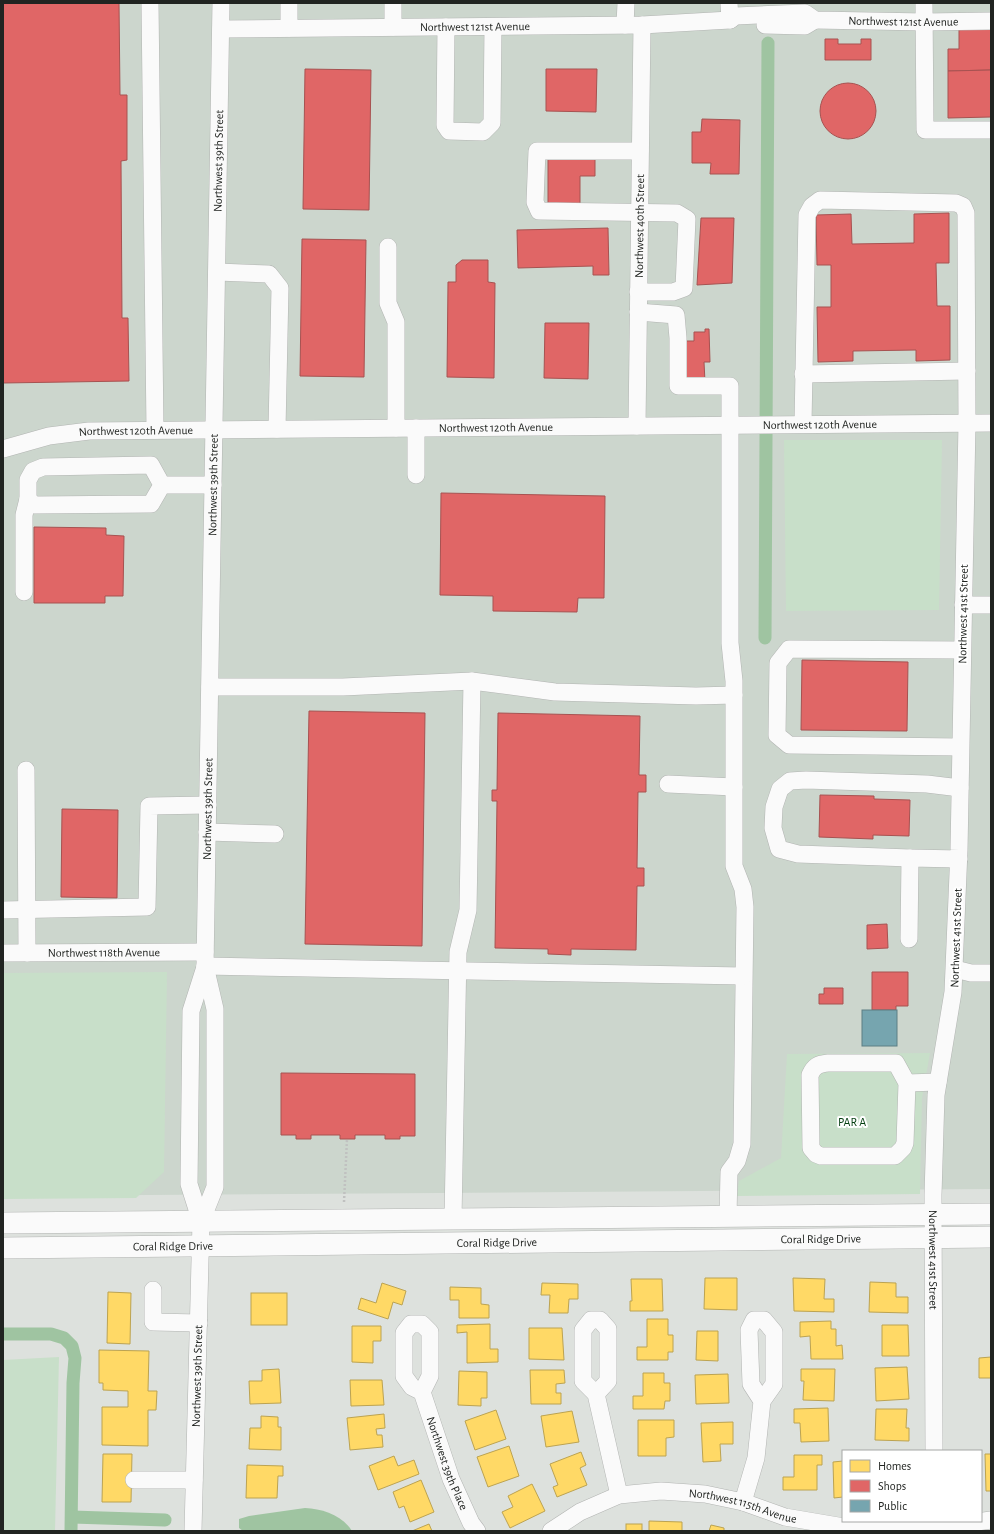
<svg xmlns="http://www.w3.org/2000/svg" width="994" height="1534" font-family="'Alegreya Sans',sans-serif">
<rect width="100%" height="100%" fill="#dde1dd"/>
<!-- built -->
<path fill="#ccd6cd" d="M3,3H991V1189L3,1196Z"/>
<!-- green -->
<g fill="#c8dfc9">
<path d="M784,440H942L939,610L786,611Z"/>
<path d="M167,972L164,1172L136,1198L3,1199V973Z"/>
<path d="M930,1053L922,1098L920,1194L737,1196L739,1181L781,1158L787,1054Z"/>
<path d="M59,1357L55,1531H3V1360Z"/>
</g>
<!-- water -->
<path fill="#9fc4a1" d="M305,1508C323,1509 342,1515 352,1531H243L239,1528V1519L249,1516Z"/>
<!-- homes -->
<g fill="#ffd966" stroke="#bca351">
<path d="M705,1278H737V1310L704,1309Z"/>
<path d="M793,1278L825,1279L824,1299H834V1312L794,1311Z"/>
<path d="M631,1279H662L663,1311H630V1301H632Z"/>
<path d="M870,1282L896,1283V1297H908V1313L869,1312Z"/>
<path d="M382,1283L406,1291L402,1305L393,1302L388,1319L358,1309L361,1298L376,1303Z"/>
<path d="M542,1283L578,1284V1299H569L568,1313H549L550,1295H541Z"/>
<path d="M450,1287L481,1288V1304L489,1305V1318H459V1300H450Z"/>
<path d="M108,1292L131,1293L130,1344L107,1343Z"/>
<rect x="251" y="1293" width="36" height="32"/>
<path d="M647,1319H668V1335H673V1352H668V1360H637V1347H647Z"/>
<path d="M831,1321V1329H836V1346L842,1345L843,1359H811L810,1336L800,1337V1322Z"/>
<path d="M490,1324V1349H498V1362L467,1363V1332L457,1333V1325Z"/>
<path d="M882,1325H908L909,1356H882Z"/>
<path d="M352,1326H381V1341H373V1363L352,1362Z"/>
<path d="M529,1328H562L564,1360L529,1359Z"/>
<path d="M697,1331H718V1361L696,1360Z"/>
<path d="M99,1350L149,1351L148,1391H157L156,1410H148V1446L102,1445V1407H128V1391L103,1390V1383H99Z"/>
<path d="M991,1357V1378H979V1358Z"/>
<path d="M907,1367L909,1399L876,1401L875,1368Z"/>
<path d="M279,1369L281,1403L250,1404L249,1381H262V1370Z"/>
<path d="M801,1369H835L834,1401L803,1400L804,1381H801Z"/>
<path d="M530,1370H564L565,1383L556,1384V1393H561V1404H531Z"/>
<path d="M459,1371L487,1372V1398H481V1406L458,1405Z"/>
<path d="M643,1373H664V1383H670V1401H665L664,1409H633V1396H643Z"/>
<path d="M728,1374L729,1403L696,1404L695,1375Z"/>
<path d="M350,1380H382L384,1405L351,1406Z"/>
<path d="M828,1408L829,1441L801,1442L800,1423H794V1409Z"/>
<path d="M876,1409H907L906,1428H909V1441L875,1440Z"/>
<path d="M496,1410L506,1439L475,1450L465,1421Z"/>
<path d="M572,1411L579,1442L546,1447L541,1416Z"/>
<path d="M384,1414L385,1428L376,1429L377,1435H382L383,1447L350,1450L347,1418Z"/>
<path d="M261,1416L278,1417V1427H281V1450L249,1449L250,1428H261Z"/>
<path d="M638,1420H674V1437L666,1438V1456H638Z"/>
<path d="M733,1422V1444H720L721,1461L703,1462L701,1423Z"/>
<path d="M509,1446L519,1476L488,1487L477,1457Z"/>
<path d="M581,1452L586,1465L580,1468L587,1485L557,1497L553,1487L558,1485L550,1464Z"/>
<path d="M103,1454H132L131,1502H102Z"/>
<path d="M985,1454H991V1491H986Z"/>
<path d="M794,1455H822V1465H817V1490H783V1477H794Z"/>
<path d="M394,1456L398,1466L414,1460L419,1474L378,1490L369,1466Z"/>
<path d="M843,1461V1497L834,1498L833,1462Z"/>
<path d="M247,1465L283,1466V1476H278L277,1498H246Z"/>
<path d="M421,1480L434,1512L410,1522L404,1506L399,1508L393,1492Z"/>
<path d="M532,1484L545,1511L510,1528L502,1512L513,1507L508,1496Z"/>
<path d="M649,1521L682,1522V1531H649Z"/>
<path d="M429,1524L432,1531H412Z"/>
<rect x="626" y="1524" width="16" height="7"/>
<path d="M711,1525L724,1528V1531H709Z"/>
</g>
<!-- shops -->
<g fill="#e06666" stroke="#a75251">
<path d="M3,3H119L120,95H127V160L121,161L122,318H128L129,381L3,383Z"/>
<path d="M959,29H991V70L948,71V49H959Z"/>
<path d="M825,39H838V44H861V39H871V60H825Z"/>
<path d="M305,69L371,70L369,210L303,209Z"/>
<path d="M546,69H597L596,112L546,111Z"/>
<path d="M991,70V117L948,118V71Z"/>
<circle cx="848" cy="111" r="28"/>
<path d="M702,119L740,120L739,174H710L711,163H692V132H701Z"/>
<path d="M548,155L595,156V176H580V205H548Z"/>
<path d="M949,213V263H936L937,306H950V360L916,361V350L853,351V361L818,362L817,307H831V265H817L816,215L851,214L852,244L914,243V214Z"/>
<path d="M701,218H734L732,283L697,285Z"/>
<path d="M608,228L609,275H593V266L518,268L517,230Z"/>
<path d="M302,239L366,240L364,377L300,376Z"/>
<path d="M462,260H488V282L495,283L494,378L447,377L448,282H456V265Z"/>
<path d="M545,323H589L588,379L544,378Z"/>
<path d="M705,329H709L710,362H704L705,382L685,383L684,341H694V332H705Z"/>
<path d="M441,493L605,496L604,598H578L577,612L493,611V596L440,595Z"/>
<path d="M34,527L106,528V535L124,536L123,596H105V603H34Z"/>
<path d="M802,660L908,662L907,731L801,730Z"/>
<path d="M309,711L425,713L422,946L305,944Z"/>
<path d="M498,713L640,716L639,775H646V792H638L637,868H644V886H637L636,950L571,949V955L548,954V949L495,948L497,801H492V790H497Z"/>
<path d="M820,795L874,796V799L910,800L909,836L873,835V839L819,837Z"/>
<path d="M62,809L118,810L117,898L61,897Z"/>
<path d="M887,924L888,948L867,949V925Z"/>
<path d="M872,972H908V1006H896V1010H872Z"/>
<path d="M824,988H843V1004H819V994H824Z"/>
<path d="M281,1073L415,1074V1136H400V1139H385V1135H355V1139H340V1135H311V1139H296V1135H281Z"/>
</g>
<!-- public -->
<rect fill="#76a5af" stroke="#5c7e84" x="862" y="1010" width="35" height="36"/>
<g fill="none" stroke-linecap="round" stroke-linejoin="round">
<!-- canal -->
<g stroke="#9fc4a1" stroke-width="13">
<path d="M765,638L768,43"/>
<path d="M3,1334H51L64,1338L72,1346L75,1358L73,1383L71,1531"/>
<path d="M72,1517L165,1520"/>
</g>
<defs>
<g id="minor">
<path d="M150,3L155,430"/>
<path d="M289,3V28"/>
<path d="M729,3L730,20"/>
<path d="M924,3L925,130H991"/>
<path d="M625,25L626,3"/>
<path d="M765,25L805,26L815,20"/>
<path d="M393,27V3"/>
<path d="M446,27L445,125L449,131L483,132L492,123L493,27"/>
<path id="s1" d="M221,29L642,25L730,20L736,16L805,13L815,20L925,22L991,21"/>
<path d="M388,247V303L396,322V428"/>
<path d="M217,272L269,274L280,288L277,429"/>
<path d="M638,292H673L684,288L687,219L677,213L539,211L535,202L537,151H640"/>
<path d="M638,312L676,315L678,338V386H730V643L734,681V866L743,889L745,907L742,1144L737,1161L729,1172L728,1217"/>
<path d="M803,374L967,371"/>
<path id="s2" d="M803,424L807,215L812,206L820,200L956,203L963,206L966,213L967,423L959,850L953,992L936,1095L933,1195L934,1451"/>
<path id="s3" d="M637,426L642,25"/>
<path id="s4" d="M3,449L49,436L89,431L991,423"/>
<path d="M416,475V428"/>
<path d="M162,485L151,465L43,467L33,471L28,480V499L34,505L151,504L162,485H213"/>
<path d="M24,592V515L28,499"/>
<path d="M963,605H991"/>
<path d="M210,687H343L472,681L555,692L696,696L734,695"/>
<path d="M960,747L789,745L777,735L778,663L789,649L962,650"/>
<path d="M26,770L27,953"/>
<path d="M668,784L734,787"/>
<path d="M207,832L275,834"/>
<path d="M910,858L798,854L779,849L773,828L774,807L780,789L790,781L806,780L927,784L960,788"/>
<path d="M3,910L147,907L149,806L208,805"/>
<path d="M909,939L910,858L959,859"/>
<path id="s5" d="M3,953L205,952"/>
<path d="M205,966L743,976"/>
<path d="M955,969L971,973H991"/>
<path d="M828,1063H896L907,1083L905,1143L903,1148L895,1156H821L816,1154L811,1148L810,1075C814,1066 818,1064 828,1063Z"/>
<path d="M907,1083L938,1082"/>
<path d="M453,1220L458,952L468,910L472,681"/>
<path id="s6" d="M201,1222L215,1187V1009L205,966L221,3"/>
<path d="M153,1290V1322L199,1323"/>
<path id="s7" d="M422,1392L430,1376V1332L422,1324H411L404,1333V1376L412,1387L422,1392L451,1479L471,1523L477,1531"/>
<path d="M596,1394L583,1381V1330L591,1320H600L608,1329V1381L596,1394L619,1495"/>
<path d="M134,1480H194"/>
<path d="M743,1502L756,1458L762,1401L774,1384V1332L764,1320H754L749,1330L751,1384L762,1401"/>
<path id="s8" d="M193,1531L201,1222L189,1184L191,1011L205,967"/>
<path id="s9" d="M551,1531L580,1512L619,1495L661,1491L705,1494L743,1502L785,1517L844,1527L935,1528L991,1520"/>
</g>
<g id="major">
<path d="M3,1223L991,1214"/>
<path id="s10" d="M3,1248L991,1237"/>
</g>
</defs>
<!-- minor casing -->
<use href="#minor" stroke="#b2b4b2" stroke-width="18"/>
<!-- major casing -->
<use href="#major" stroke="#b2b4b2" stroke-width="22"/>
<!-- path -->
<path stroke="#c0c1c0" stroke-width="2.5" stroke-dasharray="2 2" stroke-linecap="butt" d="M344,1202L347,1139"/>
<!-- minor -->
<use href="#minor" stroke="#fafafa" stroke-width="17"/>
<!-- major -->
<use href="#major" stroke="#fafafa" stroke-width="21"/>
</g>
<g text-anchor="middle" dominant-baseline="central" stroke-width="4" stroke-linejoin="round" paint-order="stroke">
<!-- street labels -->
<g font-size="12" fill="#212421" stroke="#fff">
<text stroke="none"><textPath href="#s1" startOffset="686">Northwest 121st Avenue</textPath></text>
<text stroke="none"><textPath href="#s1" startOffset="254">Northwest 121st Avenue</textPath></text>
<text stroke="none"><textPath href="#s6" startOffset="1065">Northwest 39th Street</textPath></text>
<text stroke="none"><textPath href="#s3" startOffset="200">Northwest 40th Street</textPath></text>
<text stroke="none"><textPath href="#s4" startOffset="819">Northwest 120th Avenue</textPath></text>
<text stroke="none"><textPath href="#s4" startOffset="495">Northwest 120th Avenue</textPath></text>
<text stroke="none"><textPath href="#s4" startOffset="135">Northwest 120th Avenue</textPath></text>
<text stroke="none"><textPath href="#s6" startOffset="741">Northwest 39th Street</textPath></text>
<text transform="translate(963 614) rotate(-89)">Northwest 41st Street</text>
<text stroke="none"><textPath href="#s6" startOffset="417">Northwest 39th Street</textPath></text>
<text transform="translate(956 938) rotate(-88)">Northwest 41st Street</text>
<text stroke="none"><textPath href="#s5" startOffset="101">Northwest 118th Avenue</textPath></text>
<text stroke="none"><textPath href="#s10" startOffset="818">Coral Ridge Drive</textPath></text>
<text stroke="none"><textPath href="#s10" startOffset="494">Coral Ridge Drive</textPath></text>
<text stroke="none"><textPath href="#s10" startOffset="170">Coral Ridge Drive</textPath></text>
<text stroke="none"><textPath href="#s2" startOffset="1429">Northwest 41st Street</textPath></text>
<text stroke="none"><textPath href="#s8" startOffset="155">Northwest 39th Street</textPath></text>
<text stroke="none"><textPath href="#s7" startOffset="239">Northwest 39th Place</textPath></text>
<text stroke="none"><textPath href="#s9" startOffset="203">Northwest 115th Avenue</textPath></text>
</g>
<!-- park labels -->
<g font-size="12" fill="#023d0f" stroke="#fff">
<text x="852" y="1122">PAR A</text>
</g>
</g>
<!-- border -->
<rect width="994" height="1534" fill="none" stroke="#212421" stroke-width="8"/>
<!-- legend -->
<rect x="842" y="1450" width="140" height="72" fill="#ffffff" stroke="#a6a7a6"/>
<rect x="850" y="1460" width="20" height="12" fill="#ffd966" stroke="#a6a7a6"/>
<text x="878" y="1470" font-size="12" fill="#212421">Homes</text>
<rect x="850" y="1480" width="20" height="12" fill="#e06666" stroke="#a6a7a6"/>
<text x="878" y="1490" font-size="12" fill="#212421">Shops</text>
<rect x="850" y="1500" width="20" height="12" fill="#76a5af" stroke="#a6a7a6"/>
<text x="878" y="1510" font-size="12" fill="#212421">Public</text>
</svg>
